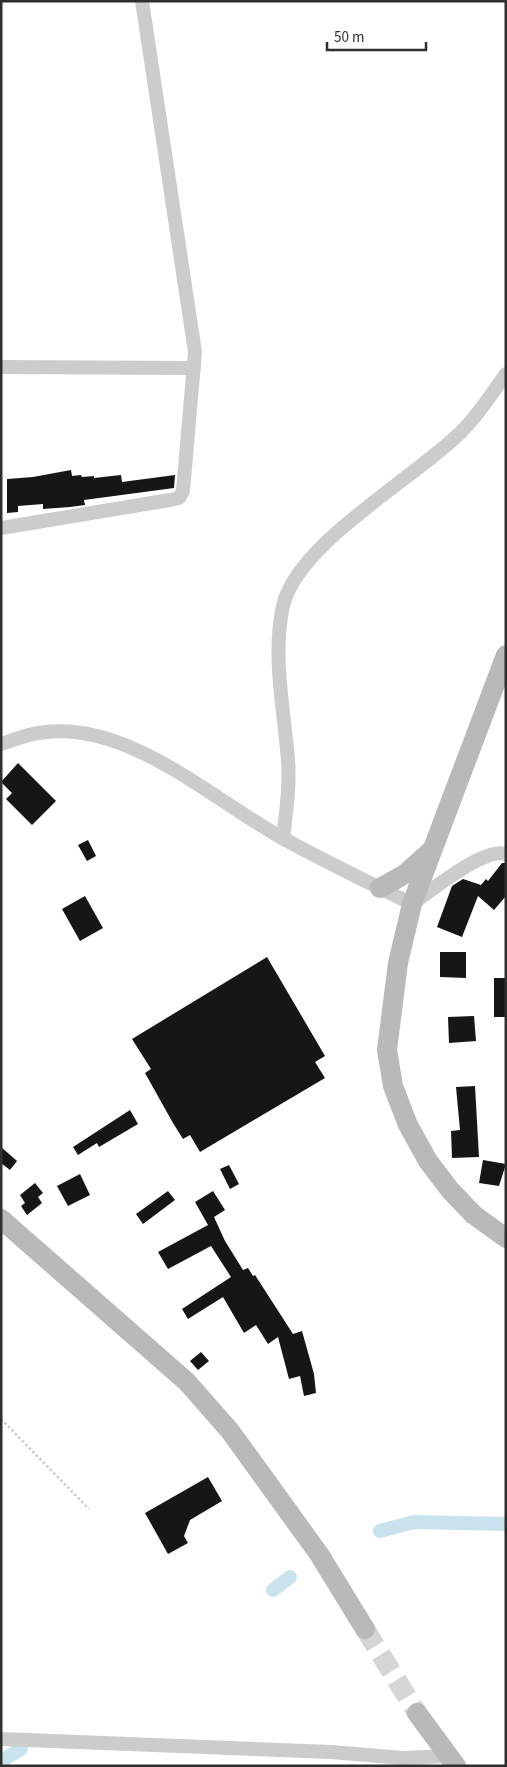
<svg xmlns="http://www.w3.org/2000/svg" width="507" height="1767" font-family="'Source Sans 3',sans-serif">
<rect width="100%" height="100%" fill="#fff"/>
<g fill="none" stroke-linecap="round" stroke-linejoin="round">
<!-- canal -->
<g stroke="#c8e3ed" stroke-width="14">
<path d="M380,1531L414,1522L506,1524"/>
<path d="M273,1590L290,1577"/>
<path d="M1,1761L21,1749"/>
</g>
</g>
<!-- building -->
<g fill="#161616">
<path d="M71,470L72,476L81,475L82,477L94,476V478L121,475L122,482L175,475L174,488L84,500L85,505L70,507L43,509V504L18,506V512L7,513V479L33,477Z"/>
<path d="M18,763L56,801L32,825L6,799L12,793L1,782Z"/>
<path d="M88,840L96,856L87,861L78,845Z"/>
<path d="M502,863H506V896L494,910L478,896L462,937L437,927L452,886L463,879L481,885L486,879L488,881Z"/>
<path d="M85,896L103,928L80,941L62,909Z"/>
<path d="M440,952H466V978L440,977Z"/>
<path d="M267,957L325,1056L315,1062L325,1078L200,1152L190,1135L183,1139L173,1123L145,1073L151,1069L132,1039Z"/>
<rect x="494" y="978" width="12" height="39"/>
<path d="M474,1016L476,1041L449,1043L448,1017Z"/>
<path d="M475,1086L479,1157L452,1158L451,1131L460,1130L456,1087Z"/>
<path d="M130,1110L138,1124L99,1147L97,1143L78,1155L73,1147Z"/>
<path d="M1,1147L17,1161L10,1170L1,1163Z"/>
<path d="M483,1160L506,1164L499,1186L479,1183Z"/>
<path d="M229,1165L239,1184L230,1189L220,1169Z"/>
<path d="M80,1174L90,1195L68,1206L57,1186Z"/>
<path d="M35,1183L43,1193L38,1197L42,1203L27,1215L21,1206L25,1203L20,1195Z"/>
<path d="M168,1191L175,1200L143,1224L136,1214Z"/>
<path d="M213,1191L225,1210L214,1217L225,1241L243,1270L248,1268L253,1276L255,1275L293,1334L302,1331L314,1374L316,1393L304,1396L300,1376L289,1379L278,1337L268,1344L256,1325L244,1333L223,1297L188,1319L182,1309L231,1277L211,1246L168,1269L158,1252L208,1225L195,1202Z"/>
<path d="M201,1352L209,1361L198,1370L190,1361Z"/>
<path d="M208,1477L222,1501L190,1520L184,1536L188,1543L168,1554L145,1513Z"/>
</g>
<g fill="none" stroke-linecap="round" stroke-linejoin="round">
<!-- secondary-tunnel -->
<path stroke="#d5d5d5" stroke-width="20" stroke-dasharray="20 10" stroke-linecap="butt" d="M365,1629L417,1713"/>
<!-- path -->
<path stroke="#ccc" stroke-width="2.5" stroke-dasharray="2.5 2.5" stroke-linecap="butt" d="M1,1419L89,1509"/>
<!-- minor -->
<g stroke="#ccc" stroke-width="14">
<path d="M1,367L194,368"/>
<path d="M1,528L170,500L179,498L183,491L195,352L142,1"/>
<path d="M1,744C13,740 26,735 38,733C126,718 211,799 284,839C326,862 370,883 412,904C431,891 484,847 506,854"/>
<path d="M283,839C286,813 290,786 288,760C284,709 272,656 283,606C297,543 417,477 462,431C479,414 492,393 506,374"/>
<path d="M1,1739L331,1752L403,1758L448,1756"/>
</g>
<!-- secondary -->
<g stroke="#b9b9b9" stroke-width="20">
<path d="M506,655L412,904L398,963L387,1050L393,1086L408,1125L428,1161L450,1190L474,1215L506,1238"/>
<path d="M380,888L405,874L432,850"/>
<path d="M1,1219L187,1382L230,1431L319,1554L365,1629"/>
<path d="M417,1713L456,1766"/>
</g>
</g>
<!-- border -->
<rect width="507" height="1767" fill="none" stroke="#2f2f2f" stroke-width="5"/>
<!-- scale -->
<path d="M327 42v8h99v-8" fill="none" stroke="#2f2f2f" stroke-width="2.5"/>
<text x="334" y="42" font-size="15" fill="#2f2f2f" stroke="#ffffff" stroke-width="4" paint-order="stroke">50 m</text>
</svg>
